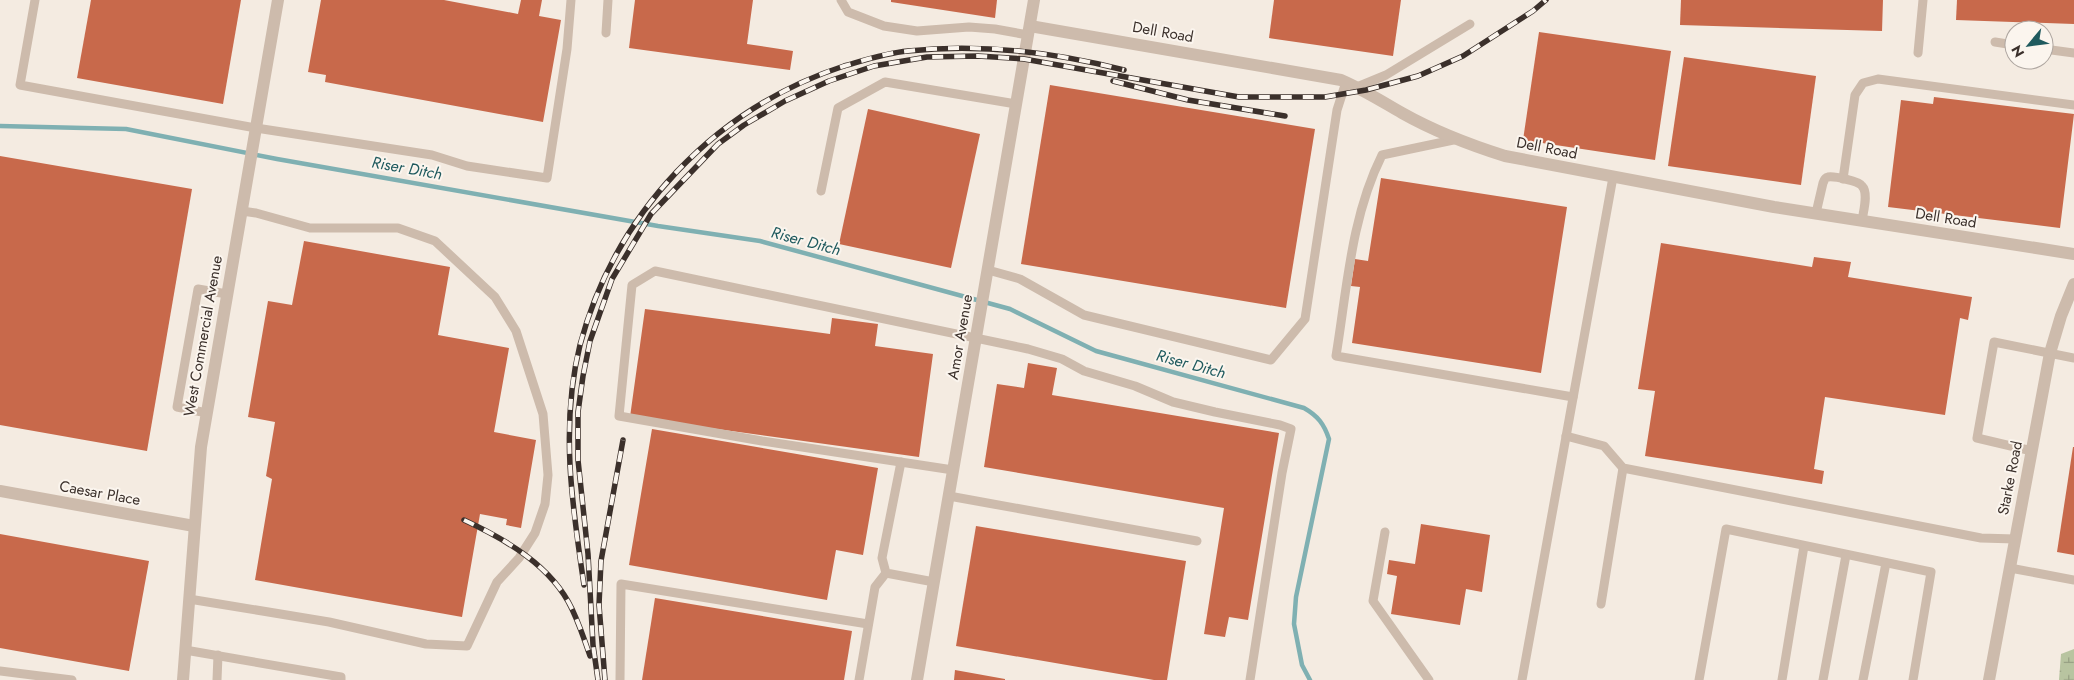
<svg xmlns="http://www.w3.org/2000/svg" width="2074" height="680" font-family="Jost,sans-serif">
<defs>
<pattern id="wetland-marsh" width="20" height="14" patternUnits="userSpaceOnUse" patternTransform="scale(1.25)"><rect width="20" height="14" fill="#b8c4a0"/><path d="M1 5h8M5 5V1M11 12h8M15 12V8" fill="none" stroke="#97a083"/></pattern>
</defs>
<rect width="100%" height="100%" fill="#f4ebe1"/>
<!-- wetland -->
<path fill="url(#wetland-marsh)" d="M2074,649V680H2059L2061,654Z"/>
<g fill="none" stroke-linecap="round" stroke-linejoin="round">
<!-- stream -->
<path stroke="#7fb0b2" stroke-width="4.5" d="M0,126L126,129L277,159L658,226L760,241L1010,309L1096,351L1304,408C1318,416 1324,424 1329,439L1296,597L1294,624L1302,665L1310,680"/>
</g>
<!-- building -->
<g fill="#c8694b">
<path d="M91,0H241L223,104L77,78Z"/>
<path d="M321,0H444L518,14L521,0H542L539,16L561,20L543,122L325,82L326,75L308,72Z"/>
<path d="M635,0H753L747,44L793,51L790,70L629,48Z"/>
<path d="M891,0H997L995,18L891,2Z"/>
<path d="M1274,0H1401L1393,56L1269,38Z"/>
<path d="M1681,0H1883L1882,31L1680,25Z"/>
<path d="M1957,0H2074V24L1956,20Z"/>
<path d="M1539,32L1671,51L1655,160L1523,140Z"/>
<path d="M1684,57L1816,76L1801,185L1668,166Z"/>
<path d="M1050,85L1315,129L1286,308L1021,264Z"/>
<path d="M1934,97L2074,114L2060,228L1888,207L1901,100L1933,104Z"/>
<path d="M868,109L980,134L951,268L839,244Z"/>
<path d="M0,156L192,189L147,451L0,425Z"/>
<path d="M1381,178L1567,207L1541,373L1352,343L1360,287L1351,286L1355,259L1368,261Z"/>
<path d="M304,241L450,267L438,335L509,348L494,432L536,440L521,528L506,525L507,519L480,514L462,617L255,580L272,479L266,476L275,422L248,417L268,301L292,305Z"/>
<path d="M1661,243L1812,267L1814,257L1851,262L1848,277L1972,297L1968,320L1960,318L1945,415L1825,397L1814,469L1824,471L1822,484L1645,456L1655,391L1638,389Z"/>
<path d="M645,309L830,334L832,318L878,324L875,346L933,354L919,457L630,417Z"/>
<path d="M1028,363L1057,368L1052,395L1279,433L1248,620L1229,617L1225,637L1204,634L1224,508L984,467L997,384L1024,388Z"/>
<path d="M652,429L878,468L863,555L836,550L827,600L629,565Z"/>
<path d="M2073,447H2074V555L2057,552Z"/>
<path d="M1421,524L1490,535L1482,592L1466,589L1460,625L1391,614L1397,576L1387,574L1389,560L1415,564Z"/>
<path d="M976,526L1186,561L1167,680H1154L956,646Z"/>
<path d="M0,534L149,561L129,671L0,648Z"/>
<path d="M655,598L852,631L844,680H642Z"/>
<path d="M955,670L1005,679V680H954Z"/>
</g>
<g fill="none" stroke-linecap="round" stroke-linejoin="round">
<!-- lane -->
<g stroke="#cdbbac" stroke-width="9">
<path d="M35,0L20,85L256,128L432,155L467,166L547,178L567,49L571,0"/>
<path d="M841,0L848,12L884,26L917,31L969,27L995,29L1028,35"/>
<path d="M606,33L608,0"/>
<path d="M1995,42L2014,45"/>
<path d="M2044,49L2074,53"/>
<path d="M1918,53L1923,0"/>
<path d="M1357,87L1386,75L1470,24"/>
<path d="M1458,139L1382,155C1351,217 1347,289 1336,356L1573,397"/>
<path d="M1843,179L1855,95L1863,83L1878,79L2074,105"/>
<path d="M821,191L838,108L885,82L1016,104"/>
<path d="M1816,213L1823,183C1825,179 1824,178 1828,177C1834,176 1859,181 1862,186C1869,193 1863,212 1862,221"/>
<path d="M988,270L1020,279L1084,315L1271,360L1305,319L1337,110L1346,82"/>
<path d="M207,413L177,407L198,289L227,294"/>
<path d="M1566,436L1604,446L1623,468L1981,538L2015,539"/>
<path d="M2032,451L1977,438L1994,342L2074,358"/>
<path d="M901,462L882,558L886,573L934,582"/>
<path d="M953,470L762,441L619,416L632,285L655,271L1028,349L1062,359L1084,371L1135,386L1173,402L1215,412L1280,425L1291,429L1282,473L1250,680"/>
<path d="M949,496L1197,541"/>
<path d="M1385,532L1373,601L1429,680"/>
<path d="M2010,568L2074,580"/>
<path d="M189,599L329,622L426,644L467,646L497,582L519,558L535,533L545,504L548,475L543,414L516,331L495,297L435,241L398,228H310L256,213L242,211"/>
<path d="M1601,604L1623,468"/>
<path d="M185,650L341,677V680"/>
<path d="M0,671L72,680"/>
<path d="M217,680L218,655"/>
<path d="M620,680L621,584L868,624"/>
<path d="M859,680L875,587L886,573"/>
<path d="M1522,680L1613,177"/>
<path d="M1699,680L1726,529L1931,572L1913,680"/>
<path d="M1782,680L1804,546"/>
<path d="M1823,680L1846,555"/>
<path d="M1863,680L1886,563"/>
</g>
<!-- street -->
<g stroke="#cdbbac" stroke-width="12">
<path d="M1030,26L1341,80C1364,90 1381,101 1402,113C1434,131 1470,145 1505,156L1774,207L2074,254"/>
<path d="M0,491L194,526"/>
<path d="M183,680L201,447L278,0"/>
<path d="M917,680L1034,0"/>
<path d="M1989,680L2050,353L2061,316L2074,284"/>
</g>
<defs>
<g id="rail">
<path d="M1113,81L1188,100L1285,116"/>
<path d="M464,520C505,539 552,566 572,609C579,624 585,641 590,656"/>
<path d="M584,585C572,505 560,425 580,345C615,213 715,108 844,66C865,60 886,53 908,51C981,43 1053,52 1124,70"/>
<path d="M598,680L593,645L588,554L578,460V412L583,376L590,341L612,279L651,214L718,144L744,125L785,101L829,81L874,66L927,57L978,56L1024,59L1239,97H1325L1366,90L1418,76L1463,56L1533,11L1546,0"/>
<path d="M605,680L599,605L601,561L623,440"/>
</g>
</defs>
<!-- rail casing -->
<use href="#rail" stroke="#3b302b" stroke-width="5.5"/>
<!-- rail -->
<use href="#rail" stroke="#fbf5ee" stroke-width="4" stroke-dasharray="11" stroke-linecap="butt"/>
</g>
<g text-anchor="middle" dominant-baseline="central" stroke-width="4" stroke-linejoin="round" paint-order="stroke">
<!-- street labels -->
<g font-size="15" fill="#3b302b" stroke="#fbf5ee">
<text transform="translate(1163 32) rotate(10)">Dell Road</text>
<text transform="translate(1547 148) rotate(11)">Dell Road</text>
<text transform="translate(1946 218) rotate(9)">Dell Road</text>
<text transform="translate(203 336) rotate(-80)">West Commercial Avenue</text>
<text transform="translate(960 337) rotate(-80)">Amor Avenue</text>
<text transform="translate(2010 478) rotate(-79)">Starke Road</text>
<text transform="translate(100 493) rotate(10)">Caesar Place</text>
</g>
<!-- water labels -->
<g font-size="16" font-style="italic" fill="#1f5a5e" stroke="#fbf5ee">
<text transform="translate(407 168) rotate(10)">Riser Ditch</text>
<text transform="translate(806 241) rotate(15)">Riser Ditch</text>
<text transform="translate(1191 364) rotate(15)">Riser Ditch</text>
</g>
</g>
<!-- north arrow -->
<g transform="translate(2029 45) rotate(241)"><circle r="24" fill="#fbf5ee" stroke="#aea6a0"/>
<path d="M0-4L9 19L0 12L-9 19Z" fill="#1f5a5e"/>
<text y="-8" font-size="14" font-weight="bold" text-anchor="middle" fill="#3b302b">N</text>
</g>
</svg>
